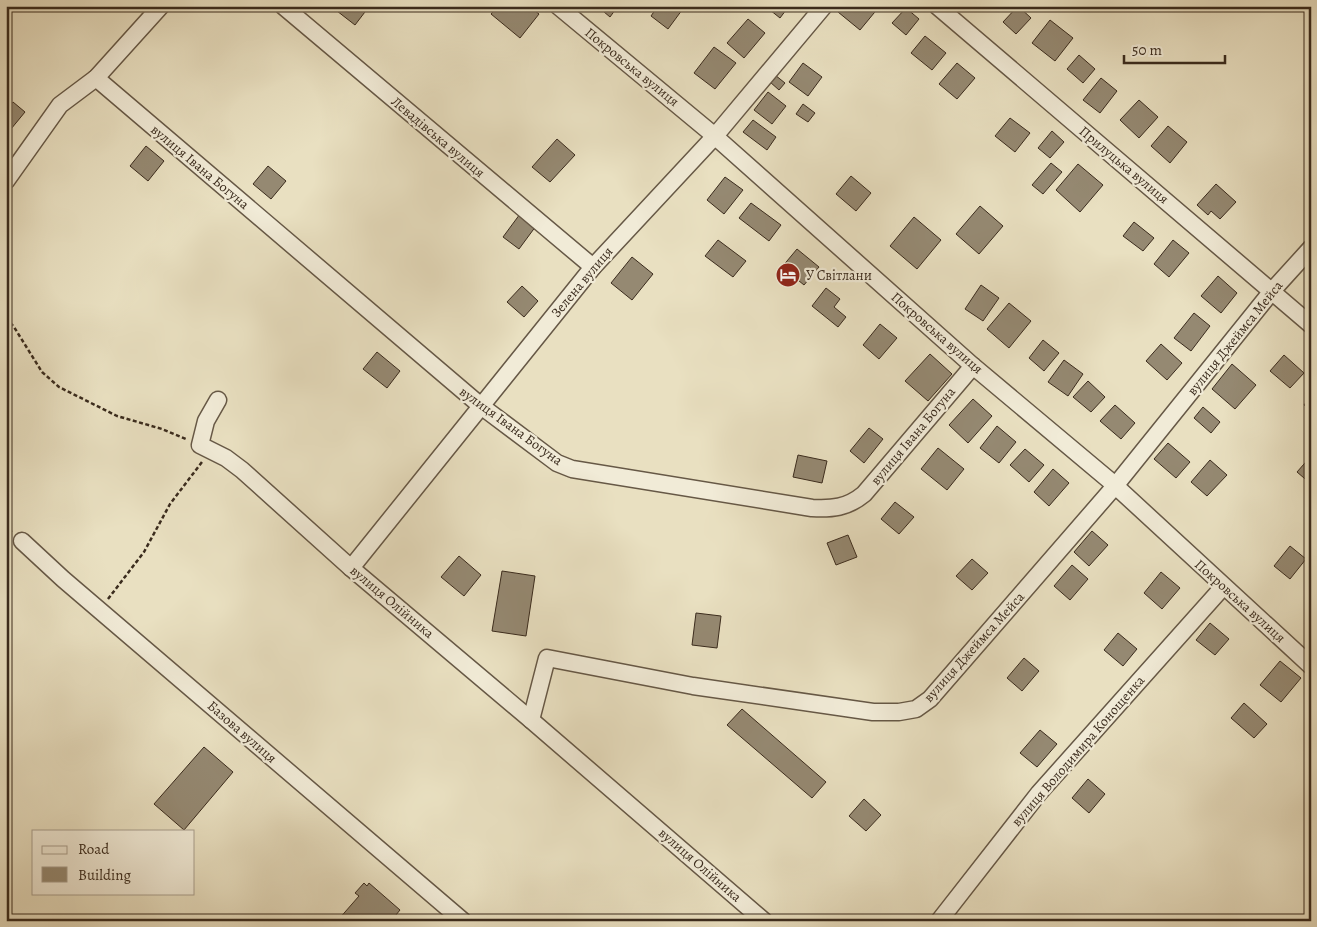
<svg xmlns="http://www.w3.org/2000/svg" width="1317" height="927" font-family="Alegreya,serif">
<rect width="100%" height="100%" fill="#e9e0c1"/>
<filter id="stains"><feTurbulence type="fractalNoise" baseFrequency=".004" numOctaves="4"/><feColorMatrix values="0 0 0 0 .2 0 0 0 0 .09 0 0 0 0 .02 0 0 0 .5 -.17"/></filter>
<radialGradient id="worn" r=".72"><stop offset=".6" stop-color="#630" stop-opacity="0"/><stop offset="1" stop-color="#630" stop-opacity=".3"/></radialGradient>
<!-- building -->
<g fill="#958972" stroke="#3a2b1d">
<path d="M340,6H365L368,8L355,25L337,11Z"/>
<path d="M498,6H529L539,14L520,38L491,14Z"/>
<path d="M597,6H618L610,17Z"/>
<path d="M658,6H685L668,29L651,16Z"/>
<path d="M765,6H789L780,18Z"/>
<path d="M843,6H878L879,7L860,30L838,12Z"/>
<path d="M1018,6L1031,18L1016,34L1003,22Z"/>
<path d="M906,8L919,19L906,35L892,23Z"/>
<path d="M748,19L765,33L744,58L727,43Z"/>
<path d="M1050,20L1073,38L1055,61L1032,43Z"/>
<path d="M925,36L946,53L932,70L911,53Z"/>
<path d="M714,47L736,63L715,89L694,73Z"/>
<path d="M1079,55L1095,69L1083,83L1067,69Z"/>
<path d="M803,63L822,77L808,96L789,82Z"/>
<path d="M957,63L975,78L957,99L939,84Z"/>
<path d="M775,75L785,83L779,90L770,82Z"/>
<path d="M1101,78L1117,91L1100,113L1083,100Z"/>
<path d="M768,92L786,106L772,124L754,110Z"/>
<path d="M1139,100L1158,117L1139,138L1120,120Z"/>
<path d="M13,102L25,112L11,129L6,125V111Z"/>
<path d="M803,104L815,113L808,122L796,114Z"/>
<path d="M1010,118L1030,133L1015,152L995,136Z"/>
<path d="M753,120L776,137L767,150L743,132Z"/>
<path d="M1168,126L1187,142L1170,163L1151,146Z"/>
<path d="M1052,131L1064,142L1050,158L1038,148Z"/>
<path d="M557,139L575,155L550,182L532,167Z"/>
<path d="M146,146L164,161L148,181L130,166Z"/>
<path d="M1051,163L1062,172L1043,194L1032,185Z"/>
<path d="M1078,164L1103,185L1080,212L1056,190Z"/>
<path d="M268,166L286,181L271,199L253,184Z"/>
<path d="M851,176L871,193L856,211L836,194Z"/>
<path d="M725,177L743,190L724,214L707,200Z"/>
<path d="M1216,184L1236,202L1220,219L1211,211L1208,215L1197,205Z"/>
<path d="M751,203L781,225L769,241L739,218Z"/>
<path d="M980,206L1003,226L979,254L956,234Z"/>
<path d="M520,214L536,226L519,249L503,237Z"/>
<path d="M914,217L941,240L917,269L890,246Z"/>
<path d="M1134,222L1154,238L1143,251L1123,236Z"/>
<path d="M718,240L746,261L733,277L705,256Z"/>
<path d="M1173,240L1189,253L1169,277L1154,264Z"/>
<path d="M797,249L819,267L804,285L782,267Z"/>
<path d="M632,257L653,274L632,300L611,283Z"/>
<path d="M1218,276L1237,293L1221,313L1201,296Z"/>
<path d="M981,285L999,298L983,321L965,309Z"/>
<path d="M522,286L538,301L524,317L507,302Z"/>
<path d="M826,288L840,299L834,307L846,317L838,327L812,306Z"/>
<path d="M1009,303L1031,321L1009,348L987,329Z"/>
<path d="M1194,313L1210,326L1191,351L1174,338Z"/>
<path d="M880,324L897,338L879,359L863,345Z"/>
<path d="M1043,340L1059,353L1044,371L1029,358Z"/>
<path d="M1161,344L1182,363L1167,380L1146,361Z"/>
<path d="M377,352L400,371L387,388L363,369Z"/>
<path d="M930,354L952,374L928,401L905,381Z"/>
<path d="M1284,355L1304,373L1290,388L1270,371Z"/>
<path d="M1064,360L1083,374L1068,396L1048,382Z"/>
<path d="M1232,364L1256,385L1235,409L1212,389Z"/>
<path d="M1088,381L1105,397L1091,412L1073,397Z"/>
<path d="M1311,396V411L1304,405Z"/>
<path d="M973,399L992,416L968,443L949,425Z"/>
<path d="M1115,405L1135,423L1121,439L1100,421Z"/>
<path d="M1203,407L1220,422L1211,433L1194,418Z"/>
<path d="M997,426L1016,442L999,463L980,448Z"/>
<path d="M869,428L883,439L864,463L850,451Z"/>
<path d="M1168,443L1190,462L1176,478L1154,459Z"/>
<path d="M938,448L964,469L947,490L921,469Z"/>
<path d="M1025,449L1044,465L1029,482L1010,465Z"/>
<path d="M798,455L827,461L822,483L793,477Z"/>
<path d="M1311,456V484L1297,472Z"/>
<path d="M1210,460L1227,475L1207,496L1191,482Z"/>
<path d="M1053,469L1069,483L1049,506L1034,492Z"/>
<path d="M895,502L914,517L899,534L881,519Z"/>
<path d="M1092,531L1108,545L1089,566L1074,552Z"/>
<path d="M848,535L857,557L836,565L827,543Z"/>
<path d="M1290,546L1306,559L1290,579L1274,566Z"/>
<path d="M459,556L481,575L464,596L441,577Z"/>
<path d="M972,559L988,573L972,590L956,576Z"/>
<path d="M1072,565L1088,579L1070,600L1054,586Z"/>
<path d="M502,571L535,576L526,636L492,631Z"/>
<path d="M1161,572L1180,588L1162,609L1144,593Z"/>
<path d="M696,613L721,616L717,648L692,645Z"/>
<path d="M1210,623L1229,639L1215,655L1196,640Z"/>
<path d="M1118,633L1137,649L1123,666L1104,650Z"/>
<path d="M1024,658L1039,671L1022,691L1007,678Z"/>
<path d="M1280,661L1301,678L1281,702L1260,685Z"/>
<path d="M1244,703L1267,724L1254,738L1231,718Z"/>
<path d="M742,709L826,782L812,798L727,725Z"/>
<path d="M1040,730L1057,744L1037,767L1020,753Z"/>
<path d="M204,747L233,772L184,830L154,804Z"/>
<path d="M1088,779L1105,794L1089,813L1072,798Z"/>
<path d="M864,799L881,815L866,831L849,816Z"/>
<path d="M364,883L367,886L369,883L400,910L391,921H332L335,918L338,920L359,896L355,893Z"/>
</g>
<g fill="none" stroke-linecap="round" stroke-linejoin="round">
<defs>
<g id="minor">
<path d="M283,6L593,267"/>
<path d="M558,6L710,132L973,366L1109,480L1311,666"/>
<path d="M937,6L1311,325"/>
<path d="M96,78L481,406L557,463L572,469L812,508C832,509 847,508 864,494L973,366"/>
<path d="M6,181L60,105L96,78L161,6"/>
<path d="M218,400L206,421L200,445L226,458L242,470L351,568L531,720L764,921"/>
<path d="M22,541L63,579L463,921"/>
<path d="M351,568L593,267L715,136L824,6"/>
<path d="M531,720L547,658L693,686L873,712H899L916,709L930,699L1115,486L1272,291L1311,248"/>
<path d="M939,921L1039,793L1223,587"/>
</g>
</defs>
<!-- minor casing -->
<use href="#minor" stroke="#665846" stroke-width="19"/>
<!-- path -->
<g stroke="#3a2b1d" stroke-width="2.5" stroke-dasharray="4 2.5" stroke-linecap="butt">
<path d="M6,318L14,327L42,372L59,387L117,416L162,429L186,439"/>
<path d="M6,528L12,532"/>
<path d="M108,599L144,552L170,504L202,462"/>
</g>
<!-- minor -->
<use href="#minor" stroke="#f1ebd7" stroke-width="16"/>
</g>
<!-- icons -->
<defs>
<symbol id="hotel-disc" viewBox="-11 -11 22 22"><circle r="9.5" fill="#8f2418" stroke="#f1ebd7"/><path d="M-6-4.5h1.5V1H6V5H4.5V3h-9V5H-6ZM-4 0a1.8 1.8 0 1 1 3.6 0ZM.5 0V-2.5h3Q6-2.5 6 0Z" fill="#fff"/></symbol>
</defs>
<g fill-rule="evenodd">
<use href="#hotel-disc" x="774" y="261" width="28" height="28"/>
</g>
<g text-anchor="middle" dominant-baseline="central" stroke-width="4.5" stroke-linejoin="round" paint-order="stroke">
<!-- street labels -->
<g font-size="14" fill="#3a2b1d" stroke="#f1ebd7">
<text transform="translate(632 67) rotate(39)">Покровська вулиця</text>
<text transform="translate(438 137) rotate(40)">Левадівська вулиця</text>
<text transform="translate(1124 165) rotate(40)">Прилуцька вулиця</text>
<text transform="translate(200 167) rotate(40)">вулиця Івана Богуна</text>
<text transform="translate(582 282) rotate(-50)">Зелена вулиця</text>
<text transform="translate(937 333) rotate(41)">Покровська вулиця</text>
<text transform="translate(1235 338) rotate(-51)">вулиця Джеймса Мейса</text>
<text transform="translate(511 426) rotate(36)">вулиця Івана Богуна</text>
<text transform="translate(913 436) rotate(-50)">вулиця Івана Богуна</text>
<text transform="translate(1240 601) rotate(42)">Покровська вулиця</text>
<text transform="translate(392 602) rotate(40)">вулиця Олійника</text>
<text transform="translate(974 647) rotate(-48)">вулиця Джеймса Мейса</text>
<text transform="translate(242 732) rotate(41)">Базова вулиця</text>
<text transform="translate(1078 751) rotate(-49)">вулиця Володимира Конощенка</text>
<text transform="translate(700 865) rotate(41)">вулиця Олійника</text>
</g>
<!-- poi labels -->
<g font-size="14" fill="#3a2b1d" stroke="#f1ebd7" text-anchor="start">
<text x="806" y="275">У Світлани</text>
</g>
</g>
<!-- margin -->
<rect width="1317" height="927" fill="none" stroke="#e9e0c1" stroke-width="25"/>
<rect x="8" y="8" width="1302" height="912" fill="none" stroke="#3a2b1d" stroke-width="2.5"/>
<rect x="12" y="12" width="1292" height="902" fill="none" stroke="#3a2b1d"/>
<!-- legend -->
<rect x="32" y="830" width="162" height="65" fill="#f1ebd7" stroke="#a89e8d"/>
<rect x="42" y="846" width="25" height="8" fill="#f1ebd7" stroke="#a89e8d"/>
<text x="78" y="854" font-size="15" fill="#3a2b1d">Road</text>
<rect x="42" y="867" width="25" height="15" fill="#958972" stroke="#a89e8d"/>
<text x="78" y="880" font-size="15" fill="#3a2b1d">Building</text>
<!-- scale -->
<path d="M1124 55v8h101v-8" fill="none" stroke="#3a2b1d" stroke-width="2.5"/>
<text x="1132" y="55" font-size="15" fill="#3a2b1d" stroke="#f1ebd7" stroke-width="4" paint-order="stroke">50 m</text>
<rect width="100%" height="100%" filter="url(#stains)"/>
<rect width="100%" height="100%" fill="url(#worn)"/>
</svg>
